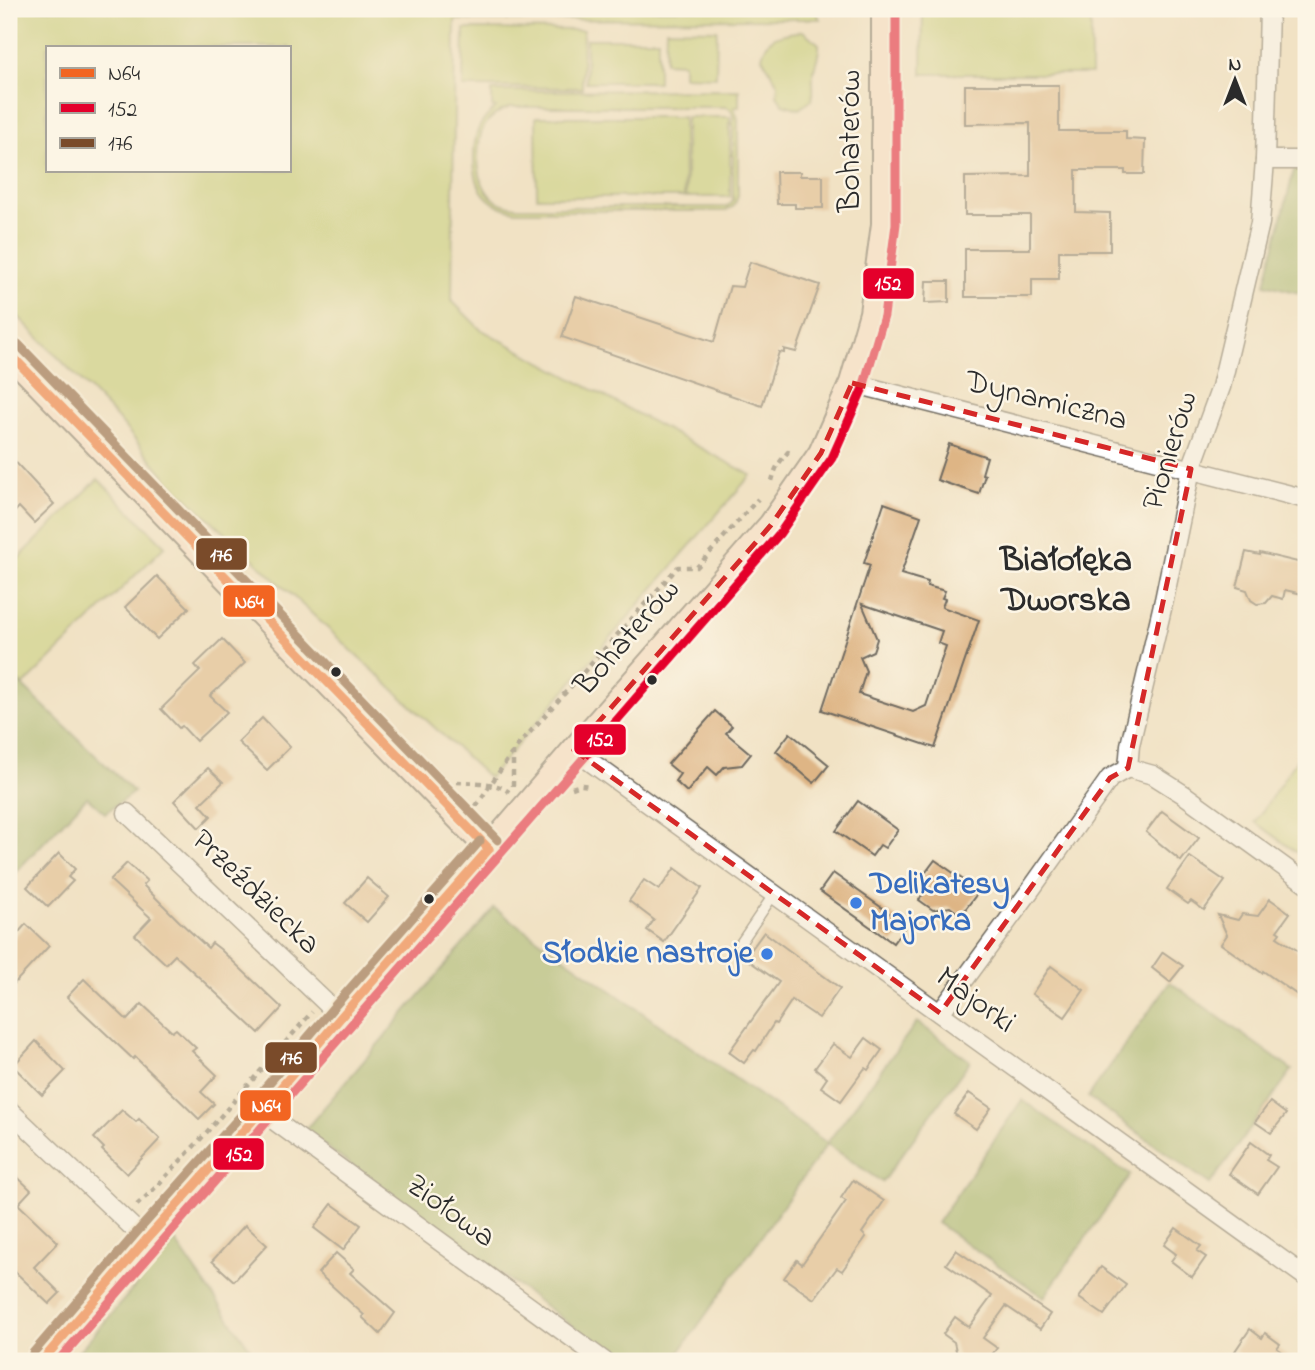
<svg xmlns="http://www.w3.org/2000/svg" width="1315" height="1370" font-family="'Indie Flower',sans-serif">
<rect width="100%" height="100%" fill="#fcf5e5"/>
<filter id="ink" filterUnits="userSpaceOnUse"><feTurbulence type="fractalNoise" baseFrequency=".0143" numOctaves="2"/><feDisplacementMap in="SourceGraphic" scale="14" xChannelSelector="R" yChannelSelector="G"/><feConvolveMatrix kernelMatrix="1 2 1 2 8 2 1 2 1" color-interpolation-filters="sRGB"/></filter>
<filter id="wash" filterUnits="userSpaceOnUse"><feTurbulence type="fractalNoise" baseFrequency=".00686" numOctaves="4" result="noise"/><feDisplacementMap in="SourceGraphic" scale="28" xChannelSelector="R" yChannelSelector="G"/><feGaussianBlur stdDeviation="1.57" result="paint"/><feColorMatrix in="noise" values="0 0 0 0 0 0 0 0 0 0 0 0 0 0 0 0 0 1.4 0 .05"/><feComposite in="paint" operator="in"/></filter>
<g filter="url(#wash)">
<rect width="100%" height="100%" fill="#f1e2c4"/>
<!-- green -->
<g fill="#bfce71" stroke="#757c4e" stroke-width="2" fill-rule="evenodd">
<path d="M13,9H815L820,19L455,20L452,301L480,329L751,475L489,778L170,482L118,419L9,307V11ZM47,47H289V170H47Z"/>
<path d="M923,9H1091V74H922Z"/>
<path d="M464,29L583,30L582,88L463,87Z"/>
<path d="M666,29L717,30L716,77L683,76V63L665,62Z"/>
<path d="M803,31L819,44C820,56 814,64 813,75C812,85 815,88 812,100L799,109L783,104L777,95L778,84L762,57C767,33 783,34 803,31Z"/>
<rect x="586" y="39" width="72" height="43"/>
<path d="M739,90V107H734L738,119V196L734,206L725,211H516C484,205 474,187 474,156C474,134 479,121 496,108L492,107V91ZM511,107H727L731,110L733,115V200L731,204L724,207H518C488,205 479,185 478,158C478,132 484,116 511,107Z"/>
<path d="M536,117H683L684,197H537Z"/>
<rect x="686" y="117" width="44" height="80"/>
<path d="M98,479L165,546L22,687L9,673V568Z"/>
<path d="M1306,746V859L1255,822Z"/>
</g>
<!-- forest -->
<g fill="#97b163" stroke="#616e47" stroke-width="2">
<path d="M1294,170H1306V295L1265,284Z"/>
<path d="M9,673L134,792L105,813L87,797L9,879Z"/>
<path d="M494,908L827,1143L917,1022L970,1061L882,1182L827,1144L673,1361H621L304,1131Z"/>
<path d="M1170,982L1292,1070L1210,1184L1088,1097Z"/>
<path d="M1022,1100L1130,1175L1044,1297L937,1223Z"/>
<path d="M175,1241L259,1361H70Z"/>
</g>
<g id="blocks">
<!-- building -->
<g fill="#deb585" fill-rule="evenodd">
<path d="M965,85H1059V131H1126V139L1145,140L1144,174H1125V170H1076V212L1110,213V251H1059V279H1032V297H965V249H1030V215H965V177L1030,176V123L965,124Z"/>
<path d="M776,172H800V176H823V208H795V204H777Z"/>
<path d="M750,262L820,285L796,352L784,349V353L779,352L762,406L562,337L576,296L714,342L730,286L742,287Z"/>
<path d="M926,281H949V302L925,303Z"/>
<path d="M949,444L987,457L982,474L985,475L979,494L937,480Z"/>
<path d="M9,455L54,504L34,523L19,507L9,518Z"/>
<path d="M884,503L921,516L901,574L928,582L927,586L945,591L942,598L945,599L942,607L979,620L935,748L822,710L870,565L864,563ZM862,604L942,631L938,643L946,646L926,706L913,712L859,694L866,671L860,657L873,651L877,639Z"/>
<path d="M1246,552L1260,555V553L1306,564V595L1285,590L1283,599L1272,596L1266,603L1257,604L1251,600L1247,590L1237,587Z"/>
<path d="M157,576L189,608L157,639L125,607Z"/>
<path d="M222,639L245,663L210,696L227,712L196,741L182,726L179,728L161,709L200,671L195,665Z"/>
<path d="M715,711L732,726L726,733L751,754L742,765L724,767L717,775L708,767L687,792L675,781L680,774L668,764Z"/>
<path d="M262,718L290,747L267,770L238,742Z"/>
<path d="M790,733L829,765L814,783L776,751Z"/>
<path d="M208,768L223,782L200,804L211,816L199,828L174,801Z"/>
<path d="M858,801L898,830L885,848L880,845L872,856L836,831Z"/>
<path d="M1162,811L1199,838L1181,861L1146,832Z"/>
<path d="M59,853L75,869L68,877L73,881L48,907L27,887Z"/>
<path d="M1190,857L1225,881L1204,910L1191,901L1188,904L1167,889Z"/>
<path d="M935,860L979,891L961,915L950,907L933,910L919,900L928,886L920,880Z"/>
<path d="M127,863L147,881L143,885L179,921L208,948L212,943L220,949L282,1008L259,1033L175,955L166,964L135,935L151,918L110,880Z"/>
<path d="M675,868L702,888L664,942L647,930L654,920L629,901L644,880L659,890Z"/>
<path d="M833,873L906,925L893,943L820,891Z"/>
<path d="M367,878L389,897L367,922L345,903Z"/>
<path d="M1270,899L1290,913L1277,931L1280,933L1277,937L1306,956V1001L1263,971L1262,973L1221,944L1227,935L1218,915L1238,920L1242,914L1258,916Z"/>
<path d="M26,924L49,946L9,989V943Z"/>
<path d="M764,932L840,988L819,1018L792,1000L776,1024L774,1023L756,1051L754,1050L744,1063L729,1052L779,982L745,958Z"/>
<path d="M1163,952L1183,966L1170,982L1152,968Z"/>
<path d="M1051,966L1084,990L1065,1017L1032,994Z"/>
<path d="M84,979L127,1020L142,1004L172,1032L176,1029L196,1048L192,1051L217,1075L201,1092L214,1104L199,1119L135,1057L133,1059L67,997Z"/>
<path d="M866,1038L882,1050L868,1070L865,1068L841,1101L821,1087L827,1078L815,1068L833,1044L852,1057Z"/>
<path d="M36,1041L65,1071L42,1095L13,1066Z"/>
<path d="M969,1093L991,1108L976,1129L954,1114Z"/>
<path d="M1270,1102L1286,1114L1271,1133L1255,1122Z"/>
<path d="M122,1110L136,1122L139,1119L160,1139L127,1174L102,1150L104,1148L94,1138Z"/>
<path d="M1251,1142L1269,1155L1266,1160L1277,1167L1258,1194L1229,1174Z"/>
<path d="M9,1169L31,1190L18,1204L58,1242L34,1267L60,1293L49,1304L9,1266Z"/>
<path d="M853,1180L884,1201L862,1233L866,1237L842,1271L837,1268L814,1299L784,1278L797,1260L802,1264L846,1201L841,1198Z"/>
<path d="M332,1204L361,1225L343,1250L314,1228Z"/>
<path d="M245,1225L267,1245L234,1281L212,1261Z"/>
<path d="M1176,1228L1201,1246L1197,1251L1206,1257L1192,1277L1171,1261L1176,1254L1164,1245Z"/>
<path d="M956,1250L1050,1314L1040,1329L1006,1306L983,1338L997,1348L987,1361H981L973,1356L962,1359L957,1355L954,1342L943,1334L955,1317L969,1327L992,1296L946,1264Z"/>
<path d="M336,1253L354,1269L350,1273L395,1313L380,1334L362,1317L364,1315L318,1273Z"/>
<path d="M1101,1267L1126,1285L1104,1315L1079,1298Z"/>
<path d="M1250,1329L1262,1338L1265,1333L1280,1344L1277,1348L1295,1361H1249L1235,1351Z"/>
</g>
</g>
</g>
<g filter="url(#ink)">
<use href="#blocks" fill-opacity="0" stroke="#706b61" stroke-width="2"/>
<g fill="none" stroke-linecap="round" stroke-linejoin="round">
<defs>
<path id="lane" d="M740,944L774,894"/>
<g id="street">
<path d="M1265,160H1306"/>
<path d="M852,383L1306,499"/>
<path d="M574,750L1306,1277"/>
<path d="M1128,768L1130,745L1164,600L1191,469L1221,387L1260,223L1265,160L1269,9"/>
<path d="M1128,768L1153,775L1183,794L1306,883"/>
<path d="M127,813L341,1017"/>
<path d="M940,1013L1029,892L1110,778L1128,768"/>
<path d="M9,1110L146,1240"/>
<path d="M261,1111L604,1361"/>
</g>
<g id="secondary">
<path d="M9,353L489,849"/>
<path d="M42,1361L146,1240L261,1111L341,1017L489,849L574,750L771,525L821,453L852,383L872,313L884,224V9"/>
</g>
</defs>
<!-- lane casing -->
<use href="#lane" stroke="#706b61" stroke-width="12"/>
<!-- street casing -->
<use href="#street" stroke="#706b61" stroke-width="21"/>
<!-- secondary casing -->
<use href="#secondary" stroke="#706b61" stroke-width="28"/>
<!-- path -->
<g stroke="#706b61" stroke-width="4.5" stroke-dasharray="5 5" stroke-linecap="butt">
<path d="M772,481C776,466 778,464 788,452L793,454"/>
<path d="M457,782C474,783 494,781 509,792"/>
<path d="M513,786V751L678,567H697L758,499"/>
<path d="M572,788L581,785L590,786"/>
<path d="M476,806L512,753"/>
<path d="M137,1205L153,1190L199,1141L312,1012"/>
</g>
<!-- lane -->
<use href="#lane" stroke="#fff" stroke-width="9"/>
<!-- street -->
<use href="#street" stroke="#fff" stroke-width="18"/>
<!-- secondary -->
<use href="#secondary" stroke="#fde4d1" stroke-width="24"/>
<defs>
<g id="bus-1">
<path d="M9,353L489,849"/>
<path d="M42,1361L146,1240L261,1111L341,1017L489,849"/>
</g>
<path id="bus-2" d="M58,1361L780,533L832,458L863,388L884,316L896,224V9"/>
<g id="bus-3">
<path d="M18,344L498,840"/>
<path d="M33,1353L137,1232L252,1103L332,1009L480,841"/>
</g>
</defs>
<!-- bus-1 casing -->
<use href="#bus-1" stroke="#fcf5e5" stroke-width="14"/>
<!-- bus-2 casing -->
<use href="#bus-2" stroke="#fcf5e5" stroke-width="14"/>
<!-- bus-3 casing -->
<use href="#bus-3" stroke="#fcf5e5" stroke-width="14"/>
<!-- bus-1 -->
<use href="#bus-1" stroke="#f26522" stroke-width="9"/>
<!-- bus-2 -->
<use href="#bus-2" stroke="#e4002b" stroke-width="9"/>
<!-- bus-3 -->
<use href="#bus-3" stroke="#7a4b2a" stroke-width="9"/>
</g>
</g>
<!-- marked area -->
<path d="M0 0H1315V1370H0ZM852,383L1191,469L1128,768L1110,778L940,1013L574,750L771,525L821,453Z" fill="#f1e2c4" fill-opacity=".55" fill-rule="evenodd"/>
<path fill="none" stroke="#d62828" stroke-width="5" stroke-dasharray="14 9" stroke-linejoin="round" d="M852,383L1191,469L1128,768L1110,778L940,1013L574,750L771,525L821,453Z"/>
<!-- markers -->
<g fill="#2b2b2b" stroke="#fcf5e5" stroke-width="2.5">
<circle cx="336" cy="672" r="6"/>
<circle cx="652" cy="680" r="6"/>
<circle cx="429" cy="899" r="6"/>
</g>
<g fill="#3f7fe0" stroke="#fcf5e5" stroke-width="2.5">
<circle cx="856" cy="903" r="7"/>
<circle cx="767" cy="954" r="7"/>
</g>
<g text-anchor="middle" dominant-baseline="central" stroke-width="5" stroke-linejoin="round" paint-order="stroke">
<!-- street labels -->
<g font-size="32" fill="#2b2b2b" stroke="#fcf5e5">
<text transform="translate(851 141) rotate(-90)">Bohaterów</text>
<text transform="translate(1046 402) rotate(14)">Dynamiczna</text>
<text transform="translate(1171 451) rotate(-73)">Pionierów</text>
<text transform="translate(628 638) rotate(-49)">Bohaterów</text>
<text transform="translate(255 893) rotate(44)">Przeździecka</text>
<text transform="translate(975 1001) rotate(36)">Majorki</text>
<text transform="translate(450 1212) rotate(36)">Ziołowa</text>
</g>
<!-- shop labels -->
<g font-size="32" font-weight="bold" fill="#366cbe" stroke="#fcf5e5" text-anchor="start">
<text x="870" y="885">Delikatesy<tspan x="870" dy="37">Majorka</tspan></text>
<text x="753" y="954" text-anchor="end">Słodkie nastroje</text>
</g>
<!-- quarter labels -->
<g font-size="35" font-weight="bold" fill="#2b2b2b" stroke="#fcf5e5">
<text x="1066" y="561">Białołęka<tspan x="1066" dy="40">Dworska</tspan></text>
</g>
</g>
<g stroke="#fcf5e5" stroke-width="2.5">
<rect x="862" y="267" width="53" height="33" rx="7" fill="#e4002b"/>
<rect x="195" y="537" width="53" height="34" rx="7" fill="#7a4b2a"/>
<rect x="222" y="584" width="54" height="34" rx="7" fill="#f26522"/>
<rect x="573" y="723" width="54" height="33" rx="7" fill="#e4002b"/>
<rect x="264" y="1041" width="54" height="33" rx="7" fill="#7a4b2a"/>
<rect x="239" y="1089" width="53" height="33" rx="7" fill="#f26522"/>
<rect x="212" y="1137" width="53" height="34" rx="7" fill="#e4002b"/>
</g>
<g font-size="19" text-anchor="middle" font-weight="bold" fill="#fff">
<text x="888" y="290">152</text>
<text x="221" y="561">176</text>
<text x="249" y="608">N64</text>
<text x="600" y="746">152</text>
<text x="291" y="1064">176</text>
<text x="266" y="1112">N64</text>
<text x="239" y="1161">152</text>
</g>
<!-- margin -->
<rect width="1315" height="1370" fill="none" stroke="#fcf5e5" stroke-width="35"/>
<!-- legend -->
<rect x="46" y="46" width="245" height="126" fill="#fcf5e5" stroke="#a8a49b" stroke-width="2"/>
<rect x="60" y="68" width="35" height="10" fill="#f26522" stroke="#a8a49b" stroke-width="2"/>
<text x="108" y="80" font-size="21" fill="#2b2b2b">N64</text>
<rect x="60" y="103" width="35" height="10" fill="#e4002b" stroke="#a8a49b" stroke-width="2"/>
<text x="108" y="116" font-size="21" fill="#2b2b2b">152</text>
<rect x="60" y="138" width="35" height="10" fill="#7a4b2a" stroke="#a8a49b" stroke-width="2"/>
<text x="108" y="150" font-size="21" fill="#2b2b2b">176</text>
<!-- north arrow -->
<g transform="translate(1235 80)" stroke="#fcf5e5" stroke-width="5" paint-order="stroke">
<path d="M0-5L12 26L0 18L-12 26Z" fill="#2b2b2b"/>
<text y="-10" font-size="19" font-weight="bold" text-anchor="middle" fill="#2b2b2b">N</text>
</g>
</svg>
